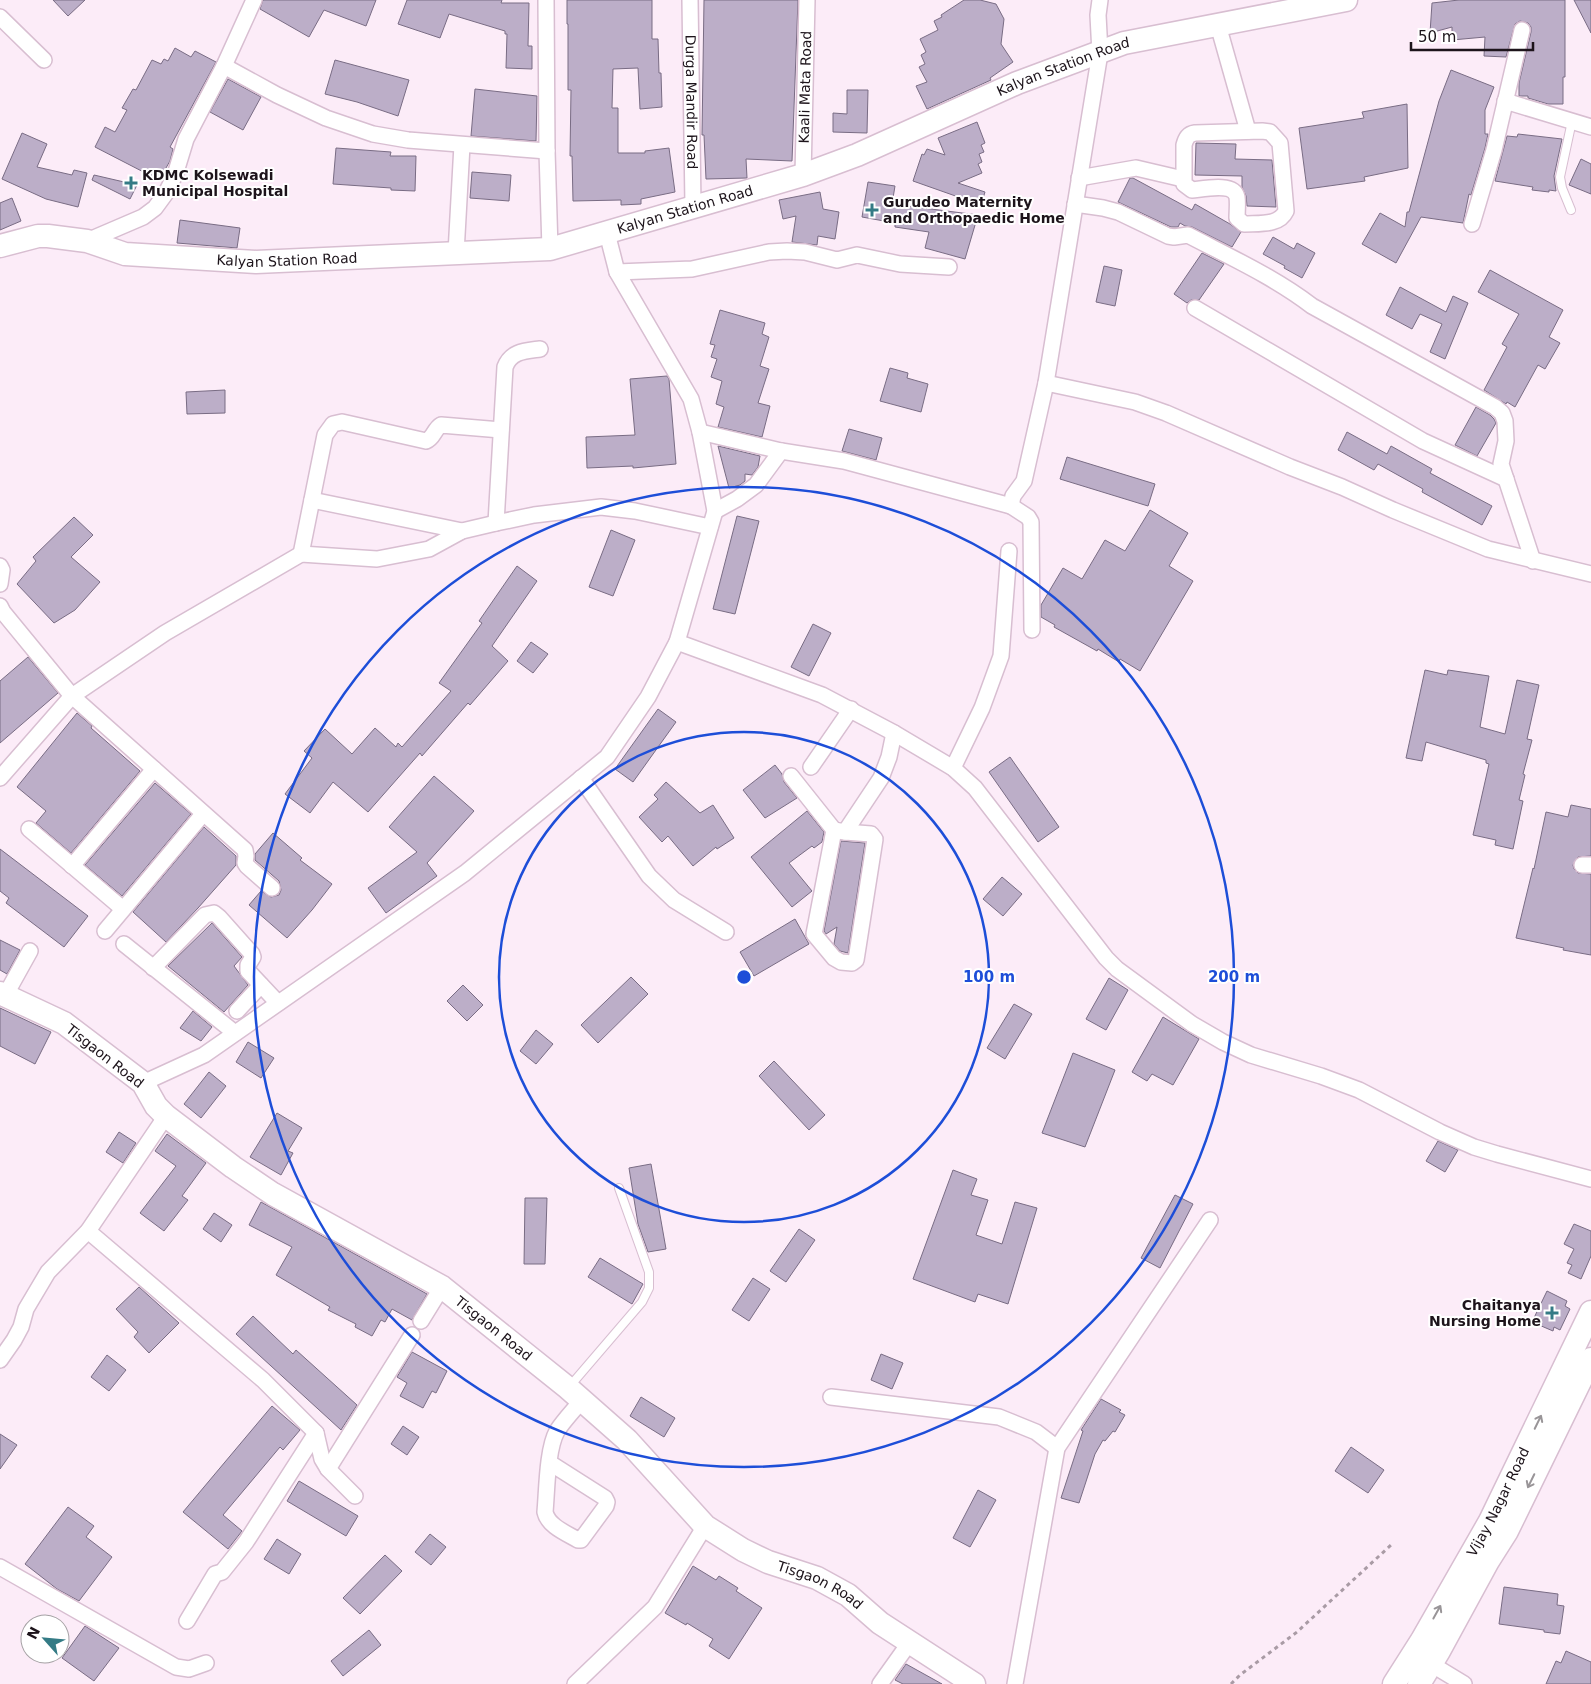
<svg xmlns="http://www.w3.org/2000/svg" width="1591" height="1684" font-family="'DejaVu Sans',sans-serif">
<rect width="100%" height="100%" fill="#fcecf8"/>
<!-- building -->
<g fill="#bcaec8" stroke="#796c84">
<path d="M53,0H85L68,16Z"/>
<path d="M263,0H376L366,26L324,10L309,37L260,9Z"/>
<path d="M407,0H502L501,3H529L528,46H532V69L506,68L507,34H505V31L449,14L440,38L398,24Z"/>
<path d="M567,0H652V39H658L659,73H661L662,107L640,109L638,68L613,69L612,108H618V153H645V151L669,148L675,192L641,199V204L621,205V200L573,201L572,156H570L571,90H568V24H567Z"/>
<path d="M704,0H798L792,161L746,159L747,178L706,179L704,135H702Z"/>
<path d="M964,0H980L996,4L1004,19L1001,44L1013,62L990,78L991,80L927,109L916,86L927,82L919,67L925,64L921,55L926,52L920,39L938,30L934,21L942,17L941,15Z"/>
<path d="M1459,0H1565V77H1563V104H1548L1528,98V96H1519V83L1531,32V27L1528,23L1520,21L1515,24L1506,57L1484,56L1485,37L1452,40V27L1430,33L1432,3Z"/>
<path d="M1574,0H1591V33Z"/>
<path d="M175,48L191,57L195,51L216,62L170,147L173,149L170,161L159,180L95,147L105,127L115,132L127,110L122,108L133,89L136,90L152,60L161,64L164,59L168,61Z"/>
<path d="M335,60L409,80L398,116L357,102L325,94Z"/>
<path d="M1451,70L1494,87L1485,110V134H1488L1485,148L1471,195L1469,194L1463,223L1421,217L1396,263L1362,244L1380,213L1405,227L1407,212H1409L1439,101Z"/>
<path d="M228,79L261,97L243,130L210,112Z"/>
<path d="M475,89L537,96L536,141L471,136Z"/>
<path d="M847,90H868L867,133L833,132V113L847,114Z"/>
<path d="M1407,104L1408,168L1364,177L1365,181L1307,189L1299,128L1364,118L1362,112Z"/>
<path d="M977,122L985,143L981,145L984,152L979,154L982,162L978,164L982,173L958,183L985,192L981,205L913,181L922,154L924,155L927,149L945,155L938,138Z"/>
<path d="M22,133L47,144L37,167L72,175L74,170L87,173L78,207L46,199L2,179Z"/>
<path d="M1518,134L1562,139L1554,176L1556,191L1549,190V192L1532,190L1533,187L1495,181L1507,136L1517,137Z"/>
<path d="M1196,143L1236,144L1235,159L1272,160L1276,207L1247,206L1246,196L1242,187V176L1195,175Z"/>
<path d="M336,148L391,152L390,156H416L415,191L391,190V188L333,184Z"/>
<path d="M1581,159L1591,164V194L1569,185Z"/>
<path d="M472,172L511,175L509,201L470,198Z"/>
<path d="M94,175L137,185L130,199L92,180Z"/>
<path d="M1130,178H1133L1192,210L1195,204L1230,224L1241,232L1232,247L1192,227L1185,226L1180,223L1178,227H1171L1118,202Z"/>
<path d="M868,182L895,186L892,204L978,215L965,259L925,248L929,232L895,227V223L862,217Z"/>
<path d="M820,192L823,209L839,212L835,239L818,236L817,245L792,242L796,216L783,219L779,200Z"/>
<path d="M12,198L21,221L0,230V203Z"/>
<path d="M180,220L240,228L237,248L177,243Z"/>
<path d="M1273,237L1294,249L1297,243L1315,253L1302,278L1284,268L1285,266L1263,254Z"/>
<path d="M1202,253L1224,264L1199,300H1191L1187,303L1174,294Z"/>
<path d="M1104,266L1122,270L1115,306L1096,302Z"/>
<path d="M1490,270L1563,310L1549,337L1560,343L1545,369L1538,365L1515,407L1507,402L1506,404L1484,390L1507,347L1502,344L1519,314L1478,292Z"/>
<path d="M1400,287L1446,312L1453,296L1468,303L1445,359L1430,352L1442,324L1420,314L1412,329L1386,315Z"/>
<path d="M720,310L765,323L762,334L769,337L760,366L769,369L758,403L770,406L762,437L718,427L724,407L716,404L722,381L711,377L717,359L711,357L715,345L710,344Z"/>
<path d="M890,368L908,373L907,378L928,384L921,412L880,401Z"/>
<path d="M667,376L669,379L676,464L633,468V466L587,468L586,437L635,435L630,379Z"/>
<path d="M225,390V413L187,414L186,392Z"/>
<path d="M1476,407L1490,415L1494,419L1496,423L1477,456L1455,445Z"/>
<path d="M849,429L882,438L876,460L842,451Z"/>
<path d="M1347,432L1387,454L1391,446L1432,469L1430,473L1492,506L1482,525L1422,492L1423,489L1378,464L1374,470L1338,450Z"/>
<path d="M718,446L760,456L758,467L752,475L745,474V481L740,485L729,488Z"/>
<path d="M1067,457L1155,484L1148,506L1060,479Z"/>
<path d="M1150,510L1188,533L1169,566L1193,581L1140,671L1120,659L1119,662L1098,649L1097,651L1054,627L1055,625L1041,617V605L1063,568L1082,579L1105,540L1125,551Z"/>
<path d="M737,516L759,521L735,614L713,609Z"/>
<path d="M74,517L93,535L71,557L100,582L75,610L54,623L17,584L36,561L33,557Z"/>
<path d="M611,530L635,540L613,596L589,587Z"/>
<path d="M517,566L537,581L492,646L508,661L470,705L468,703L422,756L420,753L368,812L333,782L310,813L285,794L312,758L304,751L325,729L352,754L375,728L396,747L398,743L402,747L451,691L439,683L482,623L479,621Z"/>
<path d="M813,624L831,633L809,676L791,667Z"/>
<path d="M531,642L548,654L533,673L517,661Z"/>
<path d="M28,657L58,693L0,743V681Z"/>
<path d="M1425,670L1447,675L1448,670L1489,676L1480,727L1505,734L1517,680L1539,685L1527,739L1532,740L1523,774L1525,775L1519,800L1523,801L1513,849L1495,845L1496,840L1473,835L1489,764L1486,763V760L1426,742L1422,761L1406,758Z"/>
<path d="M658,709L676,722L633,782L615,769Z"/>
<path d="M77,713L92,726L91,728L140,771L71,853L36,823L46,811L17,787Z"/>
<path d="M1010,757L1059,827L1038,842L989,772Z"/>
<path d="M775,765L782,774L784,782L797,798L765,818L743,790Z"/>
<path d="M434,776L474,811L427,863L437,876L386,913L368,888L417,852L389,827Z"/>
<path d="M666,782L700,813L713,805L734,838L717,849L716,847L693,866L668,836L662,842L639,817L658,799L654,795Z"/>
<path d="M155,783L191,814L122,896L85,865Z"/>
<path d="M1571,805L1591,809V856L1578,857L1573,865L1574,869L1578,873L1591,874V955L1563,950L1564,948L1516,938L1533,868L1534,869L1546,812L1568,817Z"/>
<path d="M807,811L824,832L822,842L814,848L812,846L789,863L812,891L792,907L751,857Z"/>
<path d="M204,827L236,856V865L198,908L166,942L133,912Z"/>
<path d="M273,833L302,858L300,860L332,884L312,910L287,938L249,905L261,891L271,897L279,895L281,890L279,881L255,860V854Z"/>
<path d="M841,841L865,843L848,953L840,951L834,944L837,927L826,934L824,931Z"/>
<path d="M0,849L88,916L64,947L6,903L9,898L0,891Z"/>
<path d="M1002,877L1022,894L1003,916L983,899Z"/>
<path d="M795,919L809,944L754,976L740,952Z"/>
<path d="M212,923L242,957L234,966L248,985L224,1012L168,966Z"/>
<path d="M0,940L20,950L7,974L0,970Z"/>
<path d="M631,977L648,994L598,1043L581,1025Z"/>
<path d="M1109,978L1128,990L1106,1030L1086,1019Z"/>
<path d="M463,985L483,1005L467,1021L447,1001Z"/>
<path d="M1014,1004L1032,1014L1005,1059L987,1048Z"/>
<path d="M0,1008L51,1032L35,1064L0,1046Z"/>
<path d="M193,1011L212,1027L201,1041L180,1028Z"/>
<path d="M1163,1017L1199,1039L1173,1085L1152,1074L1147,1081L1132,1072Z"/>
<path d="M536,1030L553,1044L536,1064L520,1051Z"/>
<path d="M248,1042L274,1058L261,1078L236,1062Z"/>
<path d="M1073,1053L1115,1070L1085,1147L1042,1133Z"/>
<path d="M774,1061L825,1115L809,1130L759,1076Z"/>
<path d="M209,1072L226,1086L201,1118L184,1104Z"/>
<path d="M277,1113L302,1128L288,1151L293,1153L281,1175L250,1157Z"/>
<path d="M119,1132L136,1143L123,1163L106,1152Z"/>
<path d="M167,1134L206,1163L182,1196L188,1200L164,1231L140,1213L176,1166L155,1151Z"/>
<path d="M1438,1141L1458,1150L1445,1172L1426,1161Z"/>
<path d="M651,1164L666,1249L648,1252L638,1224L629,1168Z"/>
<path d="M953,1170L977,1179L971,1195L988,1200L976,1235L1002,1244L1015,1202L1037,1208L1008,1304L978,1294L975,1302L913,1279Z"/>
<path d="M1175,1195L1193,1204L1160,1268L1141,1258Z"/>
<path d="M525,1198H547L545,1264H524Z"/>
<path d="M261,1202L427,1294L412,1320L392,1309L385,1322L381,1320L372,1336L355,1327L356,1324L328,1310L330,1307L276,1275L292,1247L249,1225Z"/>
<path d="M214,1213L232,1225L221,1242L203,1229Z"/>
<path d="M1574,1224L1591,1231V1256L1581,1279L1568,1273L1572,1265L1567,1263L1574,1249L1564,1244Z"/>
<path d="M799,1229L815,1240L786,1282L770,1271Z"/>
<path d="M600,1258L643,1284L632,1304L588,1277Z"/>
<path d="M753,1278L770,1289L749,1321L732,1310Z"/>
<path d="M139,1287L179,1323L149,1353L134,1337L138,1332L116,1309Z"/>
<path d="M1547,1291L1567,1301L1565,1306L1570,1309L1560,1330L1554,1327L1553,1331L1532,1322Z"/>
<path d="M253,1316L293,1354L296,1350L357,1405L341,1430L236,1334Z"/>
<path d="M412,1352L447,1371L436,1393L432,1391L423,1408L400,1396L407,1383L397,1377Z"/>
<path d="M881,1354L903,1363L892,1389L871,1380Z"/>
<path d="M107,1355L126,1370L109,1391L91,1377Z"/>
<path d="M641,1397L675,1418L664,1437L630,1416Z"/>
<path d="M1101,1399L1121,1410L1119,1412L1125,1415L1115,1432L1113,1431L1105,1441L1103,1440L1095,1454L1079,1503L1061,1498L1083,1431L1081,1430Z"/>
<path d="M272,1406L300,1430L283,1450L280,1447L223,1515L242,1531L228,1549L183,1512Z"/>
<path d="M403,1426L419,1437L407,1455L391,1444Z"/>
<path d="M0,1434L17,1445L0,1469Z"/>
<path d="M1351,1447L1384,1470L1368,1493L1335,1471Z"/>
<path d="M299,1481L358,1516L346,1536L287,1501Z"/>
<path d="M978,1490L996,1500L970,1547L953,1538Z"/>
<path d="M68,1507L94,1526L86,1537L112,1557L79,1601L57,1589L25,1564Z"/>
<path d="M430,1534L446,1547L431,1565L415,1552Z"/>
<path d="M277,1539L301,1554L289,1574L264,1559Z"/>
<path d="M385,1555L402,1571L360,1614L343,1598Z"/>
<path d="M693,1566L716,1580L719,1576L738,1588L736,1591L762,1608L729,1659L709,1646L713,1639L687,1623L686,1625L665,1613Z"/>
<path d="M1504,1587L1558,1594L1557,1605L1564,1606L1560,1634L1544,1632V1630L1499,1624Z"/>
<path d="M85,1626L119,1648L94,1681L62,1658Z"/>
<path d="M369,1630L381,1645L343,1676L331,1661Z"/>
<path d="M1566,1651L1591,1662V1684H1546L1556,1661L1561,1663Z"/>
<path d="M906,1664L942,1684H903L895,1680Z"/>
</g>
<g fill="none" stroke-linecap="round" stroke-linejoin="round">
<defs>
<g id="lane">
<path d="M1571,210L1562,188L1560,177L1572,121"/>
<path d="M570,1386L642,1302L649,1288V1272L619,1188"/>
</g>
<g id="street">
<path d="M546,0L547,151L550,249"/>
<path id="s1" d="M690,0L693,206"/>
<path d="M0,17L44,60"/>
<path d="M1218,25L1248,131"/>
<path d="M224,66L277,95L326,118L373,134L408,140L547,151"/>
<path d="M1505,101L1591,127"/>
<path d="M1262,131L1270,132L1280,143L1286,211C1279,226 1259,223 1244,224L1237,218C1237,212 1238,204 1237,197C1234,182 1203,189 1192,190L1184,184V145C1186,138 1188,134 1195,133Z"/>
<path id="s2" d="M803,175L807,0"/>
<path d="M1079,178L1136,168L1183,179"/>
<path d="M1075,204L1103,208L1118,212L1168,236L1174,237L1188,235C1230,257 1274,277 1312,306L1495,407L1502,413L1505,421L1506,441L1501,464L1533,561"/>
<path d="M1472,224L1494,150L1522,30"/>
<path d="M607,233L617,272L691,399L700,432L715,511L677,642L822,695L894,733L953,768L975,788L1106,958L1117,969L1192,1024L1223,1042L1251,1055L1321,1076L1359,1090L1440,1132L1474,1147L1497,1154L1591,1179"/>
<path d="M87,241L143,217L155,208L166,193L175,175L186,139L224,66L254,0"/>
<path d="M456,253L462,145"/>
<path d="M617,272L692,269L769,252L787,251L805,252L837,260L857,255L900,264L949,267"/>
<path d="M1195,308L1423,441L1506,479"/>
<path d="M1046,383L1135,402L1166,413L1290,467L1342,487L1393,510L1488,549L1591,574"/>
<path d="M700,432L781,451L844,461L1011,506L1013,496L1024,481L1046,383L1100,53L1098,15L1100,0"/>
<path d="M312,500L462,531"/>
<path d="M1011,506L1028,517L1031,522L1032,630"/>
<path d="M715,511L737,499L756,485L781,451"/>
<path d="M496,523L505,367C511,351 525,351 540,349"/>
<path d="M301,554L325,435L333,424L342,422L426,441C434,438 434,429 441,425L501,430"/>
<path d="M0,566L2,570L0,584"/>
<path d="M0,606L3,612L72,696L245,850L246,856L245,863L247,866L272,888"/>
<path d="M811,767L851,709"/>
<path d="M953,768L982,708L1001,656L1009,551"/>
<path d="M791,776L834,830L845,832L881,778L889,757L894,733"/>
<path d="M0,778L72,696L165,633L301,554L377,559L429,549L462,531L496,523L534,515L601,507L635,511L710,527"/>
<path d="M581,778L649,876L674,900L726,932"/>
<path d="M29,829L123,909"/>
<path d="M834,830L814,934L834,958L841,962L852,963L856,960L875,839L871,834L845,832"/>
<path d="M1582,865H1591"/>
<path d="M72,866L154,769"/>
<path d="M105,931L203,814"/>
<path d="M124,944L235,1033"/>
<path d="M153,968L205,915L214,913L219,917L252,954L253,957L248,965V971L278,1003"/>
<path d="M5,996L30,951"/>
<path d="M237,1011L261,985"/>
<path d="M143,1083L204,1055L465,873L607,757L648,697L677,642"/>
<path d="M88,1231L263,1380L316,1433L322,1459L328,1469L355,1496"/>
<path d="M421,1321L442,1287"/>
<path d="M0,1360L14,1340L21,1327L26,1309L48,1272L88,1231L166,1116"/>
<path d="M831,1397L999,1417L1036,1432L1057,1448"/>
<path d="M550,1463L605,1498L607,1502L606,1506L581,1540H578C566,1533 548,1526 545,1512C547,1490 547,1449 557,1431C564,1420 574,1410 582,1400"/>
<path d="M328,1469L412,1335"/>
<path d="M0,1567L176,1667L189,1669L206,1663"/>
<path d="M187,1621L215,1574L222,1572L246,1542L316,1433"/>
<path d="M1431,1664L1464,1684"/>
<path d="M575,1684L655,1607L705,1526"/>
<path d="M880,1684L910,1642"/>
<path d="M1015,1684L1057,1448L1210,1220"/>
</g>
<g id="secondary">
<path id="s3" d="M0,246L38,236H48L87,241L125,254L256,262L550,249L803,175L857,155L1017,83L1124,43L1346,0"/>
<path id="s4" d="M0,993L64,1023L143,1083L156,1106L166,1116L233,1167L273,1194L442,1287L568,1388L627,1440L705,1526L743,1550L768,1562L817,1578L848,1595L880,1623L974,1684"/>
<path id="s5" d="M1394,1684L1422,1640L1490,1521L1591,1312"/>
<path d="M1419,1684L1439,1651L1488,1561L1507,1531L1591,1359"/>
</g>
</defs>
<!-- lane casing -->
<use href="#lane" stroke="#d8bed1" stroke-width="10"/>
<!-- street casing -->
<use href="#street" stroke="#d8bed1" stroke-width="18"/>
<!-- secondary casing -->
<use href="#secondary" stroke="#d8bed1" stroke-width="25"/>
<!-- path -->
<path stroke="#a99ba5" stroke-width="3" stroke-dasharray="4 4" stroke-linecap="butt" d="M1231,1684L1240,1675L1297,1632L1391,1545"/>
<!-- lane -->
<use href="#lane" stroke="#fff" stroke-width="8"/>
<!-- street -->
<use href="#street" stroke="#fff" stroke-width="15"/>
<!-- secondary -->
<use href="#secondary" stroke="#fff" stroke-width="22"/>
</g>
<!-- one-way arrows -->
<defs><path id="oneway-shaft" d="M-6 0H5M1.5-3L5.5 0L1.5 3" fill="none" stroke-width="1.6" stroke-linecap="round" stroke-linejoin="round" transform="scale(1.25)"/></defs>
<g stroke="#999598">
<use href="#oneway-shaft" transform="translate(1538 1422) rotate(-64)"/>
<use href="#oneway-shaft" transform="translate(1531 1481) rotate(116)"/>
<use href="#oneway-shaft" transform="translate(1437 1612) rotate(-61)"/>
</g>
<!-- distance rings -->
<g fill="none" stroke="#1d4ed8" stroke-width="2.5">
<circle cx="744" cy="977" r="245"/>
<circle cx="744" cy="977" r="490"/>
</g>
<!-- markers -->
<g fill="#347b85" stroke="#fff" stroke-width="2">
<path d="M128.5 175.5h5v5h5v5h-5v5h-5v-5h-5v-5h5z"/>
<path d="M869.5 202.5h5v5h5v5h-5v5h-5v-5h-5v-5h5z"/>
<path d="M1549.5 1305.5h5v5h5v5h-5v5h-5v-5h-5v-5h5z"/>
</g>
<g text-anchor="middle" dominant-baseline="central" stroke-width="4" stroke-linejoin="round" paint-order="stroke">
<!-- street labels -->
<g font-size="14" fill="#1d141b" stroke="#fff">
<text stroke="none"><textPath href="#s3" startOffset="1100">Kalyan Station Road</textPath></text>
<text stroke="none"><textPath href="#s2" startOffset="88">Kaali Mata Road</textPath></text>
<text stroke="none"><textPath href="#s1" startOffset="102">Durga Mandir Road</textPath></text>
<text stroke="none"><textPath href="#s3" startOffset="695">Kalyan Station Road</textPath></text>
<text stroke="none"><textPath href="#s3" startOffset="291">Kalyan Station Road</textPath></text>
<text transform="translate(105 1056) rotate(38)">Tisgaon Road</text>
<text stroke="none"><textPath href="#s4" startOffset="602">Tisgaon Road</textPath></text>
<text stroke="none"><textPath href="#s5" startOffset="210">Vijay Nagar Road</textPath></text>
<text stroke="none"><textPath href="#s4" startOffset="1022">Tisgaon Road</textPath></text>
</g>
<!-- poi labels -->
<g font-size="14" font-weight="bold" fill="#1d141b" stroke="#fff" text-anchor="start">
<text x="142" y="175">KDMC Kolsewadi<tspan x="142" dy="16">Municipal Hospital</tspan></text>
<text x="883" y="202">Gurudeo Maternity<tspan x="883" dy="16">and Orthopaedic Home</tspan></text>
<text x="1541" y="1305" text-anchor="end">Chaitanya<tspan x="1541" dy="16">Nursing Home</tspan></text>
</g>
</g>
<circle cx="744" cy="977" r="8" fill="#1d4ed8" stroke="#fff" stroke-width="2.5"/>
<g font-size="15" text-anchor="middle" font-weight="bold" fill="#1d4ed8" stroke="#fff" stroke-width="4" stroke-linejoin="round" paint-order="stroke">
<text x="989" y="982">100 m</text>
<text x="1234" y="982">200 m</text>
</g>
<!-- north arrow -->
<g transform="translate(45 1639) rotate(297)"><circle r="24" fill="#ffffff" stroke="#a5a1a4"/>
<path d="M0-4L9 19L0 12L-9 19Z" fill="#347b85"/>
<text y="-8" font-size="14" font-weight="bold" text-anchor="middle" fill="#1d141b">N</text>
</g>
<!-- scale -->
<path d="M1411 42v8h122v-8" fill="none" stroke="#1d141b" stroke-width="2.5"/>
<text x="1418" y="42" font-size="15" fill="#1d141b" stroke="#ffffff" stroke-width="4" paint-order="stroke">50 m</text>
</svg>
